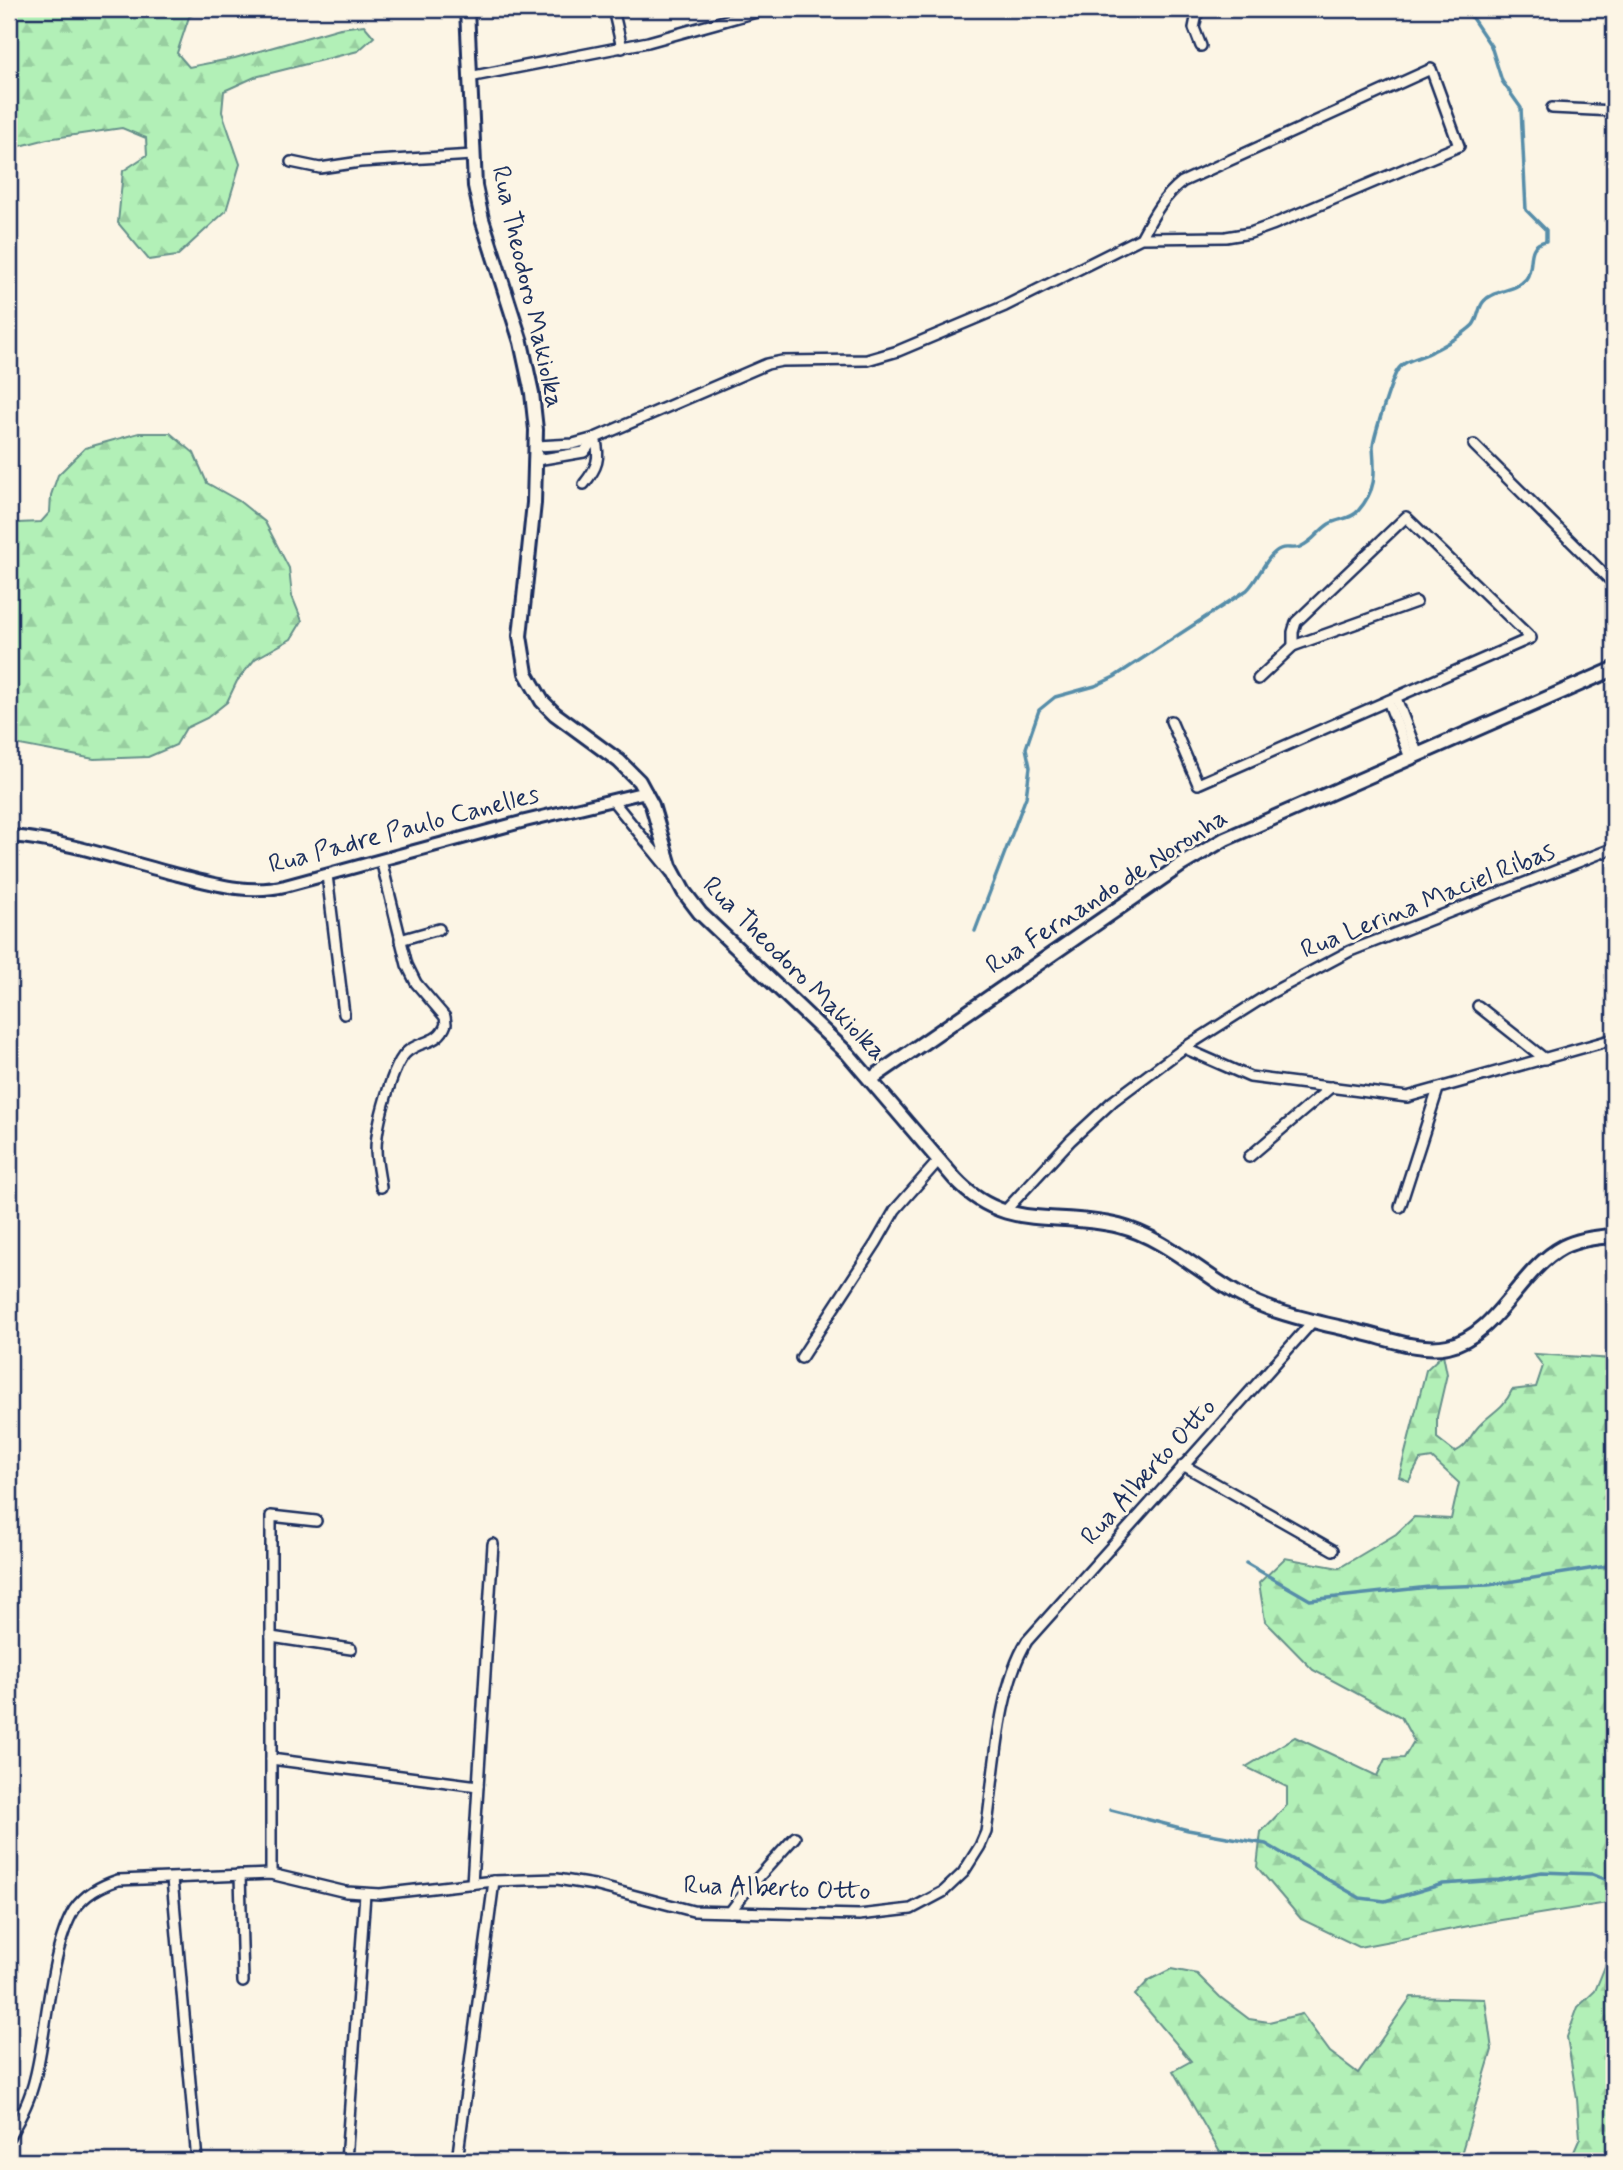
<svg xmlns="http://www.w3.org/2000/svg" width="1623" height="2170" font-family="Mynerve,sans-serif">
<defs>
<pattern id="forest-firs" width="22" height="20" patternUnits="userSpaceOnUse" patternTransform="scale(1.75)"><rect width="22" height="20" fill="#b2f0b7"/><path d="M5 1l3.5 6h-7zM16 11l3.5 6h-7z" fill="#98cea0"/></pattern>
</defs>
<rect width="100%" height="100%" fill="#fcf5e5"/>
<filter id="ink" filterUnits="userSpaceOnUse"><feTurbulence type="fractalNoise" baseFrequency=".0143" numOctaves="2"/><feDisplacementMap in="SourceGraphic" scale="14" xChannelSelector="R" yChannelSelector="G"/><feConvolveMatrix kernelMatrix="1 2 1 2 8 2 1 2 1" color-interpolation-filters="sRGB"/></filter>
<g filter="url(#ink)">
<!-- forest -->
<g fill="url(#forest-firs)" stroke="#66908a" stroke-width="2">
<path d="M9,9H203L189,17L177,53L189,67L235,58L340,28L364,25L374,37L358,51L255,77L224,91L222,112L240,164L226,211L177,256L149,260L118,223L123,171L147,155L146,138L122,128L47,139L9,149Z"/>
<path d="M139,433H170L194,453L207,483L239,501L265,522L289,568L292,596L302,621L291,639L255,659L237,681L227,702L207,718L186,728L176,745L148,757L94,759L9,743V519L17,523L41,522L50,512L51,495L58,475L85,448Z"/>
<path d="M1443,1354L1447,1374L1437,1417V1438L1455,1452C1469,1445 1468,1438 1478,1427C1491,1412 1503,1410 1512,1390L1536,1387L1543,1366L1534,1354L1614,1359V1902L1495,1921L1359,1947L1301,1919L1257,1867L1261,1832L1287,1805V1787L1246,1767L1295,1737L1377,1776L1385,1759L1404,1758L1414,1741L1401,1717L1313,1670L1265,1621L1259,1583L1285,1558L1339,1568L1396,1534L1414,1517L1451,1519L1459,1483L1432,1458L1420,1460L1409,1481L1399,1477L1426,1370Z"/>
<path d="M1614,1944V2161H1570L1580,2138L1577,2099L1567,2037L1578,2007L1595,1991Z"/>
<path d="M1171,1969L1197,1974L1220,1997L1249,2019L1269,2022L1302,2014L1330,2052L1358,2073L1411,1997L1485,1999L1492,2050L1459,2161H1225L1173,2071L1191,2061L1135,1995L1149,1980Z"/>
</g>
<g fill="none" stroke-linecap="round" stroke-linejoin="round">
<!-- stream -->
<g stroke="#568da9" stroke-width="3.5">
<path d="M975,931L1026,797L1030,767L1026,748L1039,710L1055,697L1095,686L1114,677L1247,590C1259,579 1266,555 1280,549C1286,546 1294,550 1300,547C1314,541 1318,531 1329,524C1339,518 1350,520 1358,511C1377,489 1375,474 1373,447C1373,438 1392,379 1397,371C1404,359 1422,358 1433,351C1444,346 1465,333 1473,325C1479,318 1478,307 1484,301C1495,289 1515,292 1526,279C1536,265 1524,245 1546,241V230L1526,210L1521,108L1502,81L1491,46L1466,9"/>
<path d="M1246,1563L1310,1600L1429,1587L1489,1585L1614,1565"/>
<path d="M1111,1810L1188,1830L1266,1844L1360,1898L1385,1901L1443,1884L1499,1880L1542,1872L1592,1874L1614,1883"/>
</g>
<defs>
<g id="minor">
<path d="M613,9L622,48"/>
<path d="M1198,9L1194,28L1201,46"/>
<path d="M469,77L648,42L767,9"/>
<path d="M1552,108L1614,111"/>
<path d="M291,162L320,168L360,162L473,155"/>
<path d="M1474,445L1614,584"/>
<path d="M537,446L573,444L595,438L767,364L782,361L867,360L898,351L1005,306L1141,238L1226,237L1250,233L1272,225L1459,146L1431,69L1182,182C1162,198 1153,216 1141,238"/>
<path d="M537,460L584,452L595,438"/>
<path d="M584,484C597,468 601,458 595,438"/>
<path d="M1258,679L1293,646L1416,602"/>
<path d="M1396,698L1418,755"/>
<path d="M1388,701L1410,758"/>
<path d="M1171,721L1198,784L1531,638L1406,517L1296,622L1293,632V646"/>
<path d="M613,801L670,871"/>
<path d="M327,875L344,1014"/>
<path d="M400,940L439,929"/>
<path d="M1478,1006L1545,1059"/>
<path d="M1184,1048L1250,1077L1407,1097L1614,1039"/>
<path d="M1249,1157L1331,1087"/>
<path d="M381,1187C379,1174 376,1161 376,1149C376,1128 392,1063 408,1051C422,1040 439,1044 446,1024L445,1017L416,983L407,965L381,860"/>
<path d="M1400,1207L1438,1089"/>
<path d="M1004,1212L1071,1140L1113,1101L1184,1048L1269,994L1350,951L1614,848"/>
<path d="M801,1358L876,1243L895,1210L939,1160"/>
<path d="M1183,1465L1333,1550"/>
<path d="M271,1637L351,1649"/>
<path d="M271,1759L478,1786"/>
<path d="M271,1874V1516L316,1521"/>
<path d="M240,1875L243,1982"/>
<path d="M172,1879L197,2161"/>
<path d="M472,1884L493,1544"/>
<path d="M730,1912L746,1891L795,1837"/>
<path d="M9,2137C20,2119 30,2100 35,2078C47,2032 50,1949 74,1910C85,1894 100,1886 118,1880L271,1874L346,1892L380,1894L494,1881L557,1879L594,1885L693,1911L859,1915L911,1909L943,1892L963,1873L980,1846L986,1832C995,1774 997,1690 1027,1641L1314,1320"/>
<path d="M346,2161L365,1894"/>
<path d="M457,2161L494,1881"/>
</g>
<path id="tertiary" d="M9,836C66,840 123,861 178,875C214,884 248,895 285,886L525,821L646,792"/>
<g id="secondary">
<path d="M467,9L475,186L482,219L521,342L532,393L536,430L534,503L520,636L526,673L542,701L555,714L619,761L639,781L652,805L670,866L684,892L700,913L848,1054L955,1179C1005,1233 1057,1210 1119,1226C1163,1237 1199,1272 1238,1294C1275,1315 1319,1322 1359,1332C1387,1338 1419,1352 1448,1346C1497,1336 1519,1270 1563,1247C1579,1239 1596,1237 1614,1236"/>
<path d="M871,1079L1181,865L1225,839L1614,669"/>
</g>
</defs>
<!-- minor casing -->
<use href="#minor" stroke="#1b2f5e" stroke-width="14"/>
<!-- tertiary casing -->
<use href="#tertiary" stroke="#1b2f5e" stroke-width="16"/>
<!-- secondary casing -->
<use href="#secondary" stroke="#1b2f5e" stroke-width="18"/>
<!-- minor -->
<use href="#minor" stroke="#fcf5e5" stroke-width="9"/>
<!-- tertiary -->
<use href="#tertiary" stroke="#fcf5e5" stroke-width="10"/>
<!-- secondary -->
<use href="#secondary" stroke="#fcf5e5" stroke-width="12"/>
</g>
</g>
<g text-anchor="middle" dominant-baseline="central" stroke-width="6" stroke-linejoin="round" paint-order="stroke">
<!-- street labels -->
<g font-size="26" fill="#1b2f5e" stroke="#fcf5e5">
<text transform="translate(527 287) rotate(77)">Rua Theodoro Makiolka</text>
<text transform="translate(404 830) rotate(-15)">Rua Padre Paulo Canelles</text>
<text transform="translate(1107 892) rotate(-33)">Rua Fernando de Noronha</text>
<text transform="translate(1428 901) rotate(-22)">Rua Lerina Maciel Ribas</text>
<text transform="translate(794 969) rotate(45)">Rua Theodoro Makiolka</text>
<text transform="translate(1149 1472) rotate(-48)">Rua Alberto Otto</text>
<text transform="translate(777 1889) rotate(2)">Rua Alberto Otto</text>
</g>
</g>
<!-- margin -->
<rect width="1623" height="2170" fill="none" stroke="#fcf5e5" stroke-width="35"/>
<rect x="18" y="18" width="1588" height="2135" fill="none" stroke="#1b2f5e" stroke-width="2.5" filter="url(#ink)"/>
</svg>
